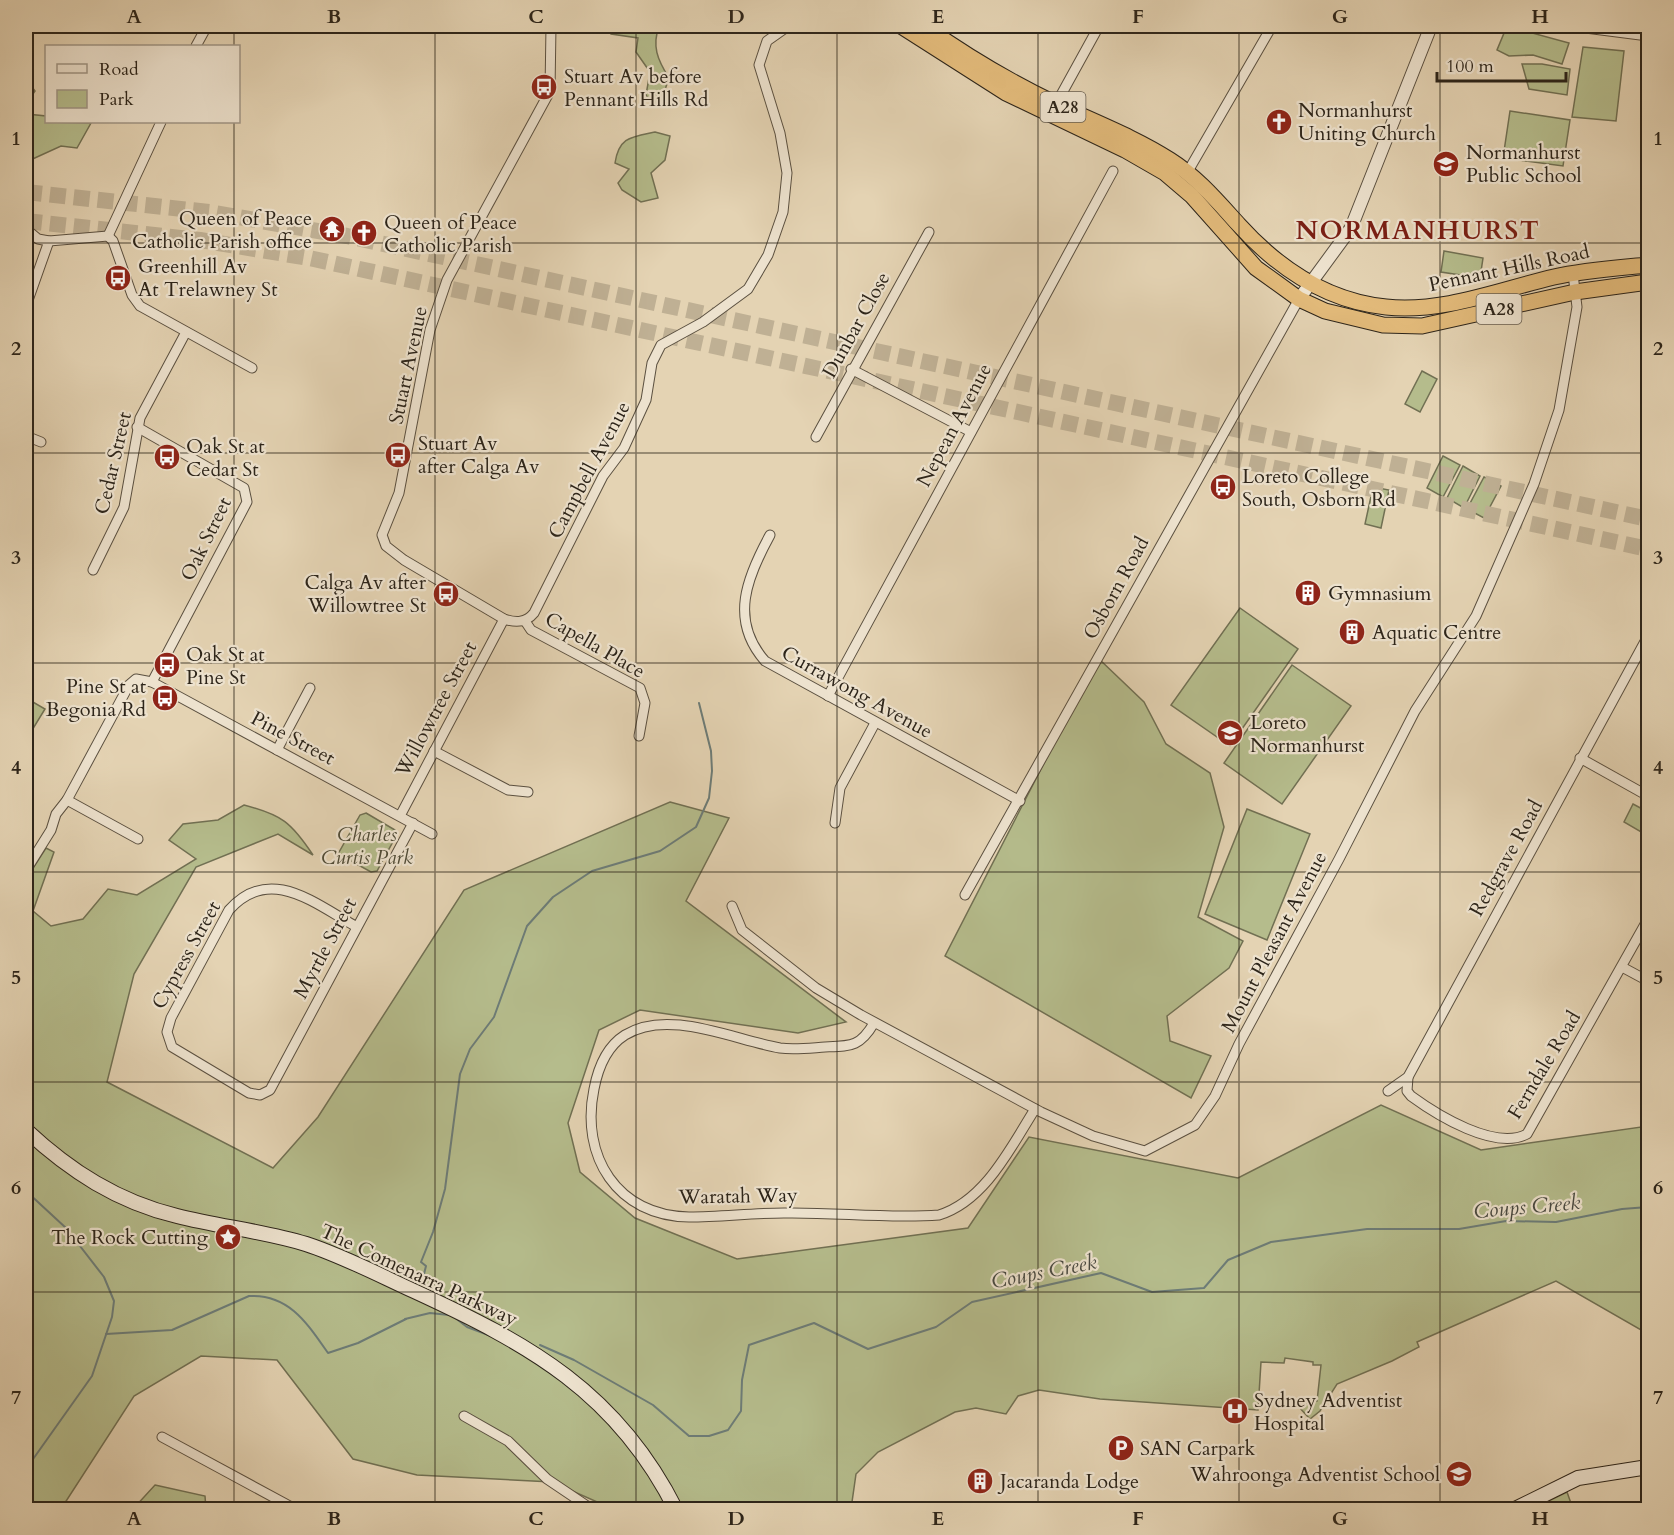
<svg xmlns="http://www.w3.org/2000/svg" width="1674" height="1535" font-family="Cardo,serif">
<rect width="100%" height="100%" fill="#e4d3b3"/>
<filter id="stains"><feTurbulence type="fractalNoise" baseFrequency=".00333" numOctaves="4"/><feColorMatrix values="0 0 0 0 .2 0 0 0 0 .09 0 0 0 0 .02 0 0 0 .5 -.17"/></filter>
<radialGradient id="worn" r=".72"><stop offset=".6" stop-color="#630" stop-opacity="0"/><stop offset="1" stop-color="#630" stop-opacity=".3"/></radialGradient>
<!-- green -->
<g fill="#b5bc8c" stroke="#717053" stroke-width="1.5">
<path d="M605,26H659C652,46 657,59 669,78L659,107L652,104L646,95L650,72L636,52L638,38L611,34Z"/>
<path d="M1507,26L1569,43L1562,64L1533,55L1509,56L1497,50Z"/>
<path d="M1583,47L1624,51L1616,121L1572,117Z"/>
<path d="M1522,64H1542L1570,69L1567,95L1529,89Z"/>
<path d="M26,79L35,91L26,104L27,114L46,116V122L91,123L77,148L61,146L26,162Z"/>
<path d="M1510,111L1570,120L1563,166L1503,158Z"/>
<path d="M655,132L670,136L665,160L651,173L658,198L641,202L622,190L618,183L629,169L615,163C619,137 631,137 655,132Z"/>
<path d="M1444,251L1483,258L1480,278L1441,272Z"/>
<path d="M1422,371L1437,379L1420,412L1405,404Z"/>
<path d="M1443,456L1460,465L1443,497L1427,488Z"/>
<path d="M1463,466L1480,476L1464,508L1447,498Z"/>
<path d="M1484,477L1501,486L1484,518L1467,509Z"/>
<path d="M1373,487L1389,490L1381,528L1365,524Z"/>
<path d="M1240,608L1298,649L1230,746L1171,705Z"/>
<path d="M1098,658L1144,702L1166,744L1210,773L1224,827L1198,917L1243,941L1229,968L1167,1016L1170,1041L1211,1056L1191,1098L945,956Z"/>
<path d="M1292,665L1351,706L1282,804L1224,763Z"/>
<path d="M26,698L45,709L26,740Z"/>
<path d="M670,802L729,818L686,901L846,1022L798,1033L640,1010L599,1030L568,1123L580,1172L635,1218L737,1259L968,1228L1029,1137L1238,1178L1381,1105L1481,1150L1648,1126V1334L1556,1281L1417,1342L1419,1347L1392,1361L1337,1384L1320,1411L1310,1419L1296,1404V1400L1317,1401L1321,1365H1313V1362L1285,1358L1284,1363L1261,1362L1258,1410L1100,1399L1039,1390L1018,1396L1006,1414L976,1408L955,1412L878,1452L856,1474L851,1509H613L552,1482L417,1475L353,1459L277,1360L201,1356L134,1396L61,1509L26,1510V879L46,848L54,852L33,911L51,926L83,919L108,889L137,895L196,859L169,840L183,824L218,820L244,805C282,815 291,822 313,855L278,834L196,867L134,974L107,1082L273,1168L318,1117L464,890Z"/>
<path d="M1633,804L1648,812V836L1624,822Z"/>
<path d="M1247,809L1310,834L1267,940L1205,914Z"/>
<path d="M366,813L395,830L396,836L377,871L371,872L338,854L360,815Z"/>
<path d="M155,1485L205,1496L206,1509H133Z"/>
<path d="M1567,1492L1573,1509H1532Z"/>
</g>
<g fill="none" stroke-linecap="round" stroke-linejoin="round">
<!-- stream -->
<g stroke="#6d7c77" stroke-width="2">
<path d="M26,1191L66,1228L104,1277L114,1301L112,1317L92,1376L26,1469"/>
<path d="M422,1282L426,1266L421,1262L433,1232L445,1189L460,1074L470,1049L494,1017L527,926L553,897L592,871L660,851L696,827L709,798L712,771L711,751L699,703"/>
<path d="M454,1317L467,1327L491,1336"/>
<path d="M405,1319L430,1313L449,1315"/>
<path d="M106,1334L172,1330L249,1296C289,1294 307,1323 328,1353L358,1343L406,1319"/>
<path d="M540,1345L574,1360L653,1405L689,1436H709L728,1430L741,1411L742,1380L749,1345L814,1323L868,1349L936,1327L972,1302L1101,1273L1152,1292L1204,1288L1228,1260L1271,1242L1367,1229H1459L1506,1221L1556,1222L1622,1209L1648,1207"/>
</g>
<!-- motorway-tunnel -->
<g stroke="#bfb094" stroke-width="16" stroke-dasharray="16 8" stroke-linecap="butt">
<path d="M26,192L209,212L347,236L1648,519"/>
<path d="M26,221L200,240L309,258L1648,549"/>
</g>
<defs>
<g id="minor">
<path d="M551,26L550,91L447,280L430,330L399,493L382,535L386,546L404,560L504,619C516,623 526,623 534,613L603,476L624,448L646,400L652,363L661,345L703,322L748,289L768,255L783,212L787,173L780,133L759,65L767,41L784,29L797,26"/>
<path d="M1570,26L1648,36"/>
<path d="M196,46L207,26"/>
<path d="M1056,104L1099,26"/>
<path d="M1187,173L1272,26"/>
<path d="M26,229L38,239L49,241L108,236"/>
<path d="M108,236L113,241L132,295L140,306L252,368"/>
<path d="M108,236L161,122"/>
<path d="M26,306L49,241"/>
<path d="M851,369L971,432"/>
<path d="M137,427L244,488L247,502L152,682"/>
<path d="M26,436L41,442"/>
<path d="M816,437L929,232"/>
<path d="M770,535C747,577 729,620 765,661L1020,801"/>
<path d="M93,570L124,507L140,418L186,332"/>
<path d="M525,621L531,630L640,688L645,703L639,736"/>
<path d="M828,696L1113,171"/>
<path d="M277,750L310,688"/>
<path d="M434,751L508,790L528,792"/>
<path d="M1580,758L1648,796"/>
<path d="M67,800L138,839"/>
<path d="M400,816L504,619"/>
<path d="M835,823L840,788L875,723"/>
<path d="M26,870L51,830L56,814L67,800L129,685L136,679L152,682L432,834"/>
<path d="M965,895L1299,299"/>
<path d="M732,906L742,930L816,988L861,1015L1041,1112L1093,1136L1145,1151L1195,1125L1215,1096L1239,1044L1339,859L1415,711L1476,616L1534,484L1559,410L1577,307L1573,274"/>
<path d="M357,927C315,904 270,864 229,910L171,1018L167,1032L172,1047L249,1093L260,1095L270,1090L413,823"/>
<path d="M1622,967L1648,981"/>
<path d="M874,1023C860,1047 851,1046 825,1047C810,1048 794,1050 780,1048C734,1040 668,1008 625,1035C606,1047 598,1068 594,1089C580,1156 617,1216 689,1217C721,1217 752,1213 784,1213C836,1212 887,1219 939,1215C985,1201 1011,1147 1035,1109"/>
<path d="M1408,1077L1407,1091L1411,1096C1437,1115 1495,1151 1527,1134L1648,919"/>
<path d="M1388,1091L1408,1077L1648,636"/>
<path d="M464,1416L508,1441L547,1479L593,1510"/>
<path d="M162,1437L297,1510"/>
</g>
<path id="tertiary" d="M1299,299L1351,228L1431,26"/>
<g id="secondary">
<path d="M26,1130C70,1171 118,1202 177,1216C220,1227 264,1231 306,1244C343,1256 379,1275 414,1291C529,1344 617,1392 676,1510"/>
<path d="M1513,1510L1578,1478L1648,1467"/>
</g>
<g id="trunk">
<path d="M901,26L1006,93L1125,150L1165,173L1192,196L1256,268L1299,299L1325,311L1383,325L1422,326L1575,292L1648,282"/>
<path d="M924,26C965,55 1010,82 1056,104C1094,122 1134,137 1170,160C1197,177 1218,202 1239,225C1278,268 1326,301 1386,307C1443,313 1499,290 1554,277C1585,270 1617,268 1648,265"/>
</g>
</defs>
<!-- minor casing -->
<use href="#minor" stroke="#5b5040" stroke-width="11"/>
<!-- tertiary casing -->
<use href="#tertiary" stroke="#5b5040" stroke-width="14"/>
<!-- secondary casing -->
<use href="#secondary" stroke="#2d251a" stroke-width="16"/>
<!-- trunk casing -->
<use href="#trunk" stroke="#2d251a" stroke-width="17"/>
<!-- minor -->
<use href="#minor" stroke="#ede2ce" stroke-width="9"/>
<!-- tertiary -->
<use href="#tertiary" stroke="#ede2ce" stroke-width="12"/>
<!-- secondary -->
<use href="#secondary" stroke="#ede2ce" stroke-width="14"/>
<!-- trunk -->
<use href="#trunk" stroke="#e2ba7a" stroke-width="15"/>
</g>
<!-- grid -->
<path fill="none" stroke="#2d251a" stroke-width="1.5" stroke-opacity="0.55" d="M234,26V46M435,26V1510M636,26V1510M837,26V1510M1038,26V1510M1239,26V1510M1440,26V1510M234,122V1510M26,243H1648M26,453H1648M26,663H1648M26,872H1648M26,1082H1648M26,1292H1648"/>
<!-- icons -->
<defs>
<symbol id="bus-disc" viewBox="-11 -11 22 22"><circle r="9.5" fill="#8f2418" stroke="#ede2ce"/><path d="M-5-6H5V4H4V6H2V4H-2V6H-4V4H-5ZM-3.5-4V0h7V-4ZM-3.5 1.2v1.5H-2V1.2ZM2 1.2v1.5H3.5V1.2Z" fill="#fff"/></symbol>
<symbol id="church-disc" viewBox="-11 -11 22 22"><circle r="9.5" fill="#8f2418" stroke="#ede2ce"/><path d="M-1.2-6h2.4v3.5h3.3v2.4h-3.3V6h-2.4V-.1h-3.3v-2.4h3.3Z" fill="#fff"/></symbol>
<symbol id="school-disc" viewBox="-11 -11 22 22"><circle r="9.5" fill="#8f2418" stroke="#ede2ce"/><path d="M0-5L7-2L0 1L-7-2ZM-4 1L0 2.5L4 1V4Q0 6-4 4Z" fill="#fff"/></symbol>
<symbol id="temple-disc" viewBox="-11 -11 22 22"><circle r="9.5" fill="#8f2418" stroke="#ede2ce"/><path d="M0-6L5-2H3V0L6.5 2.5H4V6H1.5V3h-3V6H-4V2.5H-6.5L-3 0V-2H-5Z" fill="#fff"/></symbol>
<symbol id="building-disc" viewBox="-11 -11 22 22"><circle r="9.5" fill="#8f2418" stroke="#ede2ce"/><path d="M-4-6H4V6H1V3H-1V6H-4ZM-2.5-4.3h1.7v1.8h-1.7ZM.8-4.3h1.7v1.8H.8ZM-2.5-1h1.7V.8h-1.7ZM.8-1h1.7V.8H.8Z" fill="#fff"/></symbol>
<symbol id="sight-disc" viewBox="-11 -11 22 22"><circle r="9.5" fill="#8f2418" stroke="#ede2ce"/><path d="M0-6L1.8-2.2L6-1.7L2.9 1.2L3.7 5.4L0 3.3L-3.7 5.4L-2.9 1.2L-6-1.7L-1.8-2.2Z" fill="#fff"/></symbol>
<symbol id="hospital-disc" viewBox="-11 -11 22 22"><circle r="9.5" fill="#8f2418" stroke="#ede2ce"/><path d="M-5-5h3v3.5h4V-5h3V5h-3V1.5h-4V5h-3Z" fill="#fff"/></symbol>
<symbol id="parking-disc" viewBox="-11 -11 22 22"><circle r="9.5" fill="#8f2418" stroke="#ede2ce"/><path d="M-3.5-5.5H1a3.5 3.5 0 0 1 0 7H-1V5.5H-3.5ZM-1-3.4V-.6H.8a1.4 1.4 0 0 0 0-2.8Z" fill="#fff"/></symbol>
</defs>
<g fill-rule="evenodd">
<use href="#bus-disc" x="529" y="72" width="30" height="30"/>
<use href="#church-disc" x="1264" y="107" width="30" height="30"/>
<use href="#school-disc" x="1431" y="149" width="30" height="30"/>
<use href="#temple-disc" x="317" y="214" width="30" height="30"/>
<use href="#church-disc" x="349" y="218" width="30" height="30"/>
<use href="#bus-disc" x="103" y="263" width="30" height="30"/>
<use href="#bus-disc" x="383" y="440" width="30" height="30"/>
<use href="#bus-disc" x="152" y="442" width="30" height="30"/>
<use href="#bus-disc" x="1208" y="472" width="30" height="30"/>
<use href="#building-disc" x="1293" y="578" width="30" height="30"/>
<use href="#bus-disc" x="431" y="579" width="30" height="30"/>
<use href="#building-disc" x="1337" y="617" width="30" height="30"/>
<use href="#bus-disc" x="152" y="650" width="30" height="30"/>
<use href="#bus-disc" x="150" y="683" width="30" height="30"/>
<use href="#school-disc" x="1215" y="718" width="30" height="30"/>
<use href="#sight-disc" x="213" y="1222" width="30" height="30"/>
<use href="#hospital-disc" x="1220" y="1396" width="30" height="30"/>
<use href="#parking-disc" x="1106" y="1433" width="30" height="30"/>
<use href="#school-disc" x="1444" y="1459" width="30" height="30"/>
<use href="#building-disc" x="965" y="1466" width="30" height="30"/>
</g>
<g text-anchor="middle" dominant-baseline="central" stroke-width="4.5" stroke-linejoin="round" paint-order="stroke">
<!-- shield labels -->
<g fill="#ede2ce" stroke="#675e50" stroke-width="1.5">
<rect x="1040.5" y="92" width="45" height="30" rx="4.5"/>
<rect x="1476.5" y="294" width="45" height="30" rx="4.5"/>
</g>
<g font-size="18" font-weight="bold" fill="#2d251a">
<text x="1063" y="107">A28</text>
<text x="1499" y="309">A28</text>
</g>
<!-- poi labels -->
<g font-size="20" fill="#2d251a" stroke="#ede2ce" text-anchor="start">
<text x="564" y="76">Stuart Av before<tspan x="564" dy="23">Pennant Hills Rd</tspan></text>
<text x="1298" y="110">Normanhurst<tspan x="1298" dy="23">Uniting Church</tspan></text>
<text x="1466" y="152">Normanhurst<tspan x="1466" dy="23">Public School</tspan></text>
<text x="312" y="218" text-anchor="end">Queen of Peace<tspan x="312" dy="23">Catholic Parish office</tspan></text>
<text x="384" y="222">Queen of Peace<tspan x="384" dy="23">Catholic Parish</tspan></text>
<text x="138" y="266">Greenhill Av<tspan x="138" dy="23">At Trelawney St</tspan></text>
<text x="418" y="443">Stuart Av<tspan x="418" dy="23">after Calga Av</tspan></text>
<text x="186" y="446">Oak St at<tspan x="186" dy="23">Cedar St</tspan></text>
<text x="1242" y="476">Loreto College<tspan x="1242" dy="23">South, Osborn Rd</tspan></text>
<text x="426" y="582" text-anchor="end">Calga Av after<tspan x="426" dy="23">Willowtree St</tspan></text>
<text x="1328" y="593">Gymnasium</text>
<text x="1372" y="632">Aquatic Centre</text>
<text x="186" y="654">Oak St at<tspan x="186" dy="23">Pine St</tspan></text>
<text x="146" y="686" text-anchor="end">Pine St at<tspan x="146" dy="23">Begonia Rd</tspan></text>
<text x="1250" y="722">Loreto<tspan x="1250" dy="23">Normanhurst</tspan></text>
<text x="208" y="1237" text-anchor="end">The Rock Cutting</text>
<text x="1254" y="1400">Sydney Adventist<tspan x="1254" dy="23">Hospital</tspan></text>
<text x="1140" y="1448">SAN Carpark</text>
<text x="1440" y="1474" text-anchor="end">Wahroonga Adventist School</text>
<text x="1000" y="1481">Jacaranda Lodge</text>
</g>
<!-- street labels -->
<g font-size="20" fill="#2d251a" stroke="#ede2ce">
<text transform="translate(1509 268) rotate(-12)">Pennant Hills Road</text>
<text transform="translate(856 325) rotate(-61)">Dunbar Close</text>
<text transform="translate(408 365) rotate(-78)">Stuart Avenue</text>
<text transform="translate(954 425) rotate(-62)">Nepean Avenue</text>
<text transform="translate(113 463) rotate(-77)">Cedar Street</text>
<text transform="translate(589 470) rotate(-62)">Campbell Avenue</text>
<text transform="translate(206 539) rotate(-64)">Oak Street</text>
<text transform="translate(1116 588) rotate(-61)">Osborn Road</text>
<text transform="translate(595 645) rotate(30)">Capella Place</text>
<text transform="translate(857 692) rotate(29)">Currawong Avenue</text>
<text transform="translate(436 709) rotate(-62)">Willowtree Street</text>
<text transform="translate(293 738) rotate(28)">Pine Street</text>
<text transform="translate(1506 858) rotate(-61)">Redgrave Road</text>
<text transform="translate(1274 942) rotate(-62)">Mount Pleasant Avenue</text>
<text transform="translate(325 948) rotate(-62)">Myrtle Street</text>
<text transform="translate(186 955) rotate(-61)">Cypress Street</text>
<text transform="translate(1544 1065) rotate(-59)">Ferndale Road</text>
<text transform="translate(738 1196) rotate(-1)">Waratah Way</text>
<text transform="translate(419 1275) rotate(25)">The Comenarra Parkway</text>
</g>
<!-- park labels -->
<g font-size="20" font-style="italic" fill="#4f4b36" stroke="#ede2ce">
<text x="367" y="834">Charles<tspan x="367" dy="23">Curtis Park</tspan></text>
</g>
<!-- water labels -->
<g font-size="21" font-style="italic" fill="#484941" stroke="#ede2ce">
<text transform="translate(1527 1207) rotate(-5)">Coups Creek</text>
<text transform="translate(1044 1272) rotate(-11)">Coups Creek</text>
</g>
<!-- district labels -->
<g font-size="26" font-weight="bold" letter-spacing="1.5" fill="#7a1f14" stroke="#ede2ce">
<text x="1418" y="230">NORMANHURST</text>
</g>
</g>
<!-- margin -->
<rect width="1674" height="1535" fill="none" stroke="#e4d3b3" stroke-width="66"/>
<!-- legend -->
<rect x="45" y="45" width="195" height="78" fill="#ede2ce" stroke="#a09686" stroke-width="1.5"/>
<rect x="57" y="64" width="30" height="9" fill="#ede2ce" stroke="#a09686" stroke-width="1.5"/>
<text x="99" y="75" font-size="18" fill="#2d251a">Road</text>
<rect x="57" y="90" width="30" height="18" fill="#b5bc8c" stroke="#a09686" stroke-width="1.5"/>
<text x="99" y="105" font-size="18" fill="#2d251a">Park</text>
<!-- scale -->
<path d="M1437 72v9h129v-9" fill="none" stroke="#2d251a" stroke-width="3"/>
<text x="1446" y="72" font-size="18" fill="#2d251a" stroke="#ede2ce" stroke-width="4.5" paint-order="stroke">100 m</text>
<rect x="33" y="33" width="1608" height="1469" fill="none" stroke="#2d251a" stroke-width="2"/>
<g font-size="20" text-anchor="middle" font-weight="bold" fill="#2d251a">
<text x="134" y="23">A</text>
<text x="334" y="23">B</text>
<text x="536" y="23">C</text>
<text x="736" y="23">D</text>
<text x="938" y="23">E</text>
<text x="1138" y="23">F</text>
<text x="1340" y="23">G</text>
<text x="1540" y="23">H</text>
<text x="16" y="145">1</text>
<text x="1658" y="145">1</text>
<text x="16" y="355">2</text>
<text x="1658" y="355">2</text>
<text x="16" y="564">3</text>
<text x="1658" y="564">3</text>
<text x="16" y="774">4</text>
<text x="1658" y="774">4</text>
<text x="16" y="984">5</text>
<text x="1658" y="984">5</text>
<text x="16" y="1194">6</text>
<text x="1658" y="1194">6</text>
<text x="16" y="1404">7</text>
<text x="1658" y="1404">7</text>
<text x="134" y="1525">A</text>
<text x="334" y="1525">B</text>
<text x="536" y="1525">C</text>
<text x="736" y="1525">D</text>
<text x="938" y="1525">E</text>
<text x="1138" y="1525">F</text>
<text x="1340" y="1525">G</text>
<text x="1540" y="1525">H</text>
</g>
<rect width="100%" height="100%" filter="url(#stains)"/>
<rect width="100%" height="100%" fill="url(#worn)"/>
</svg>
